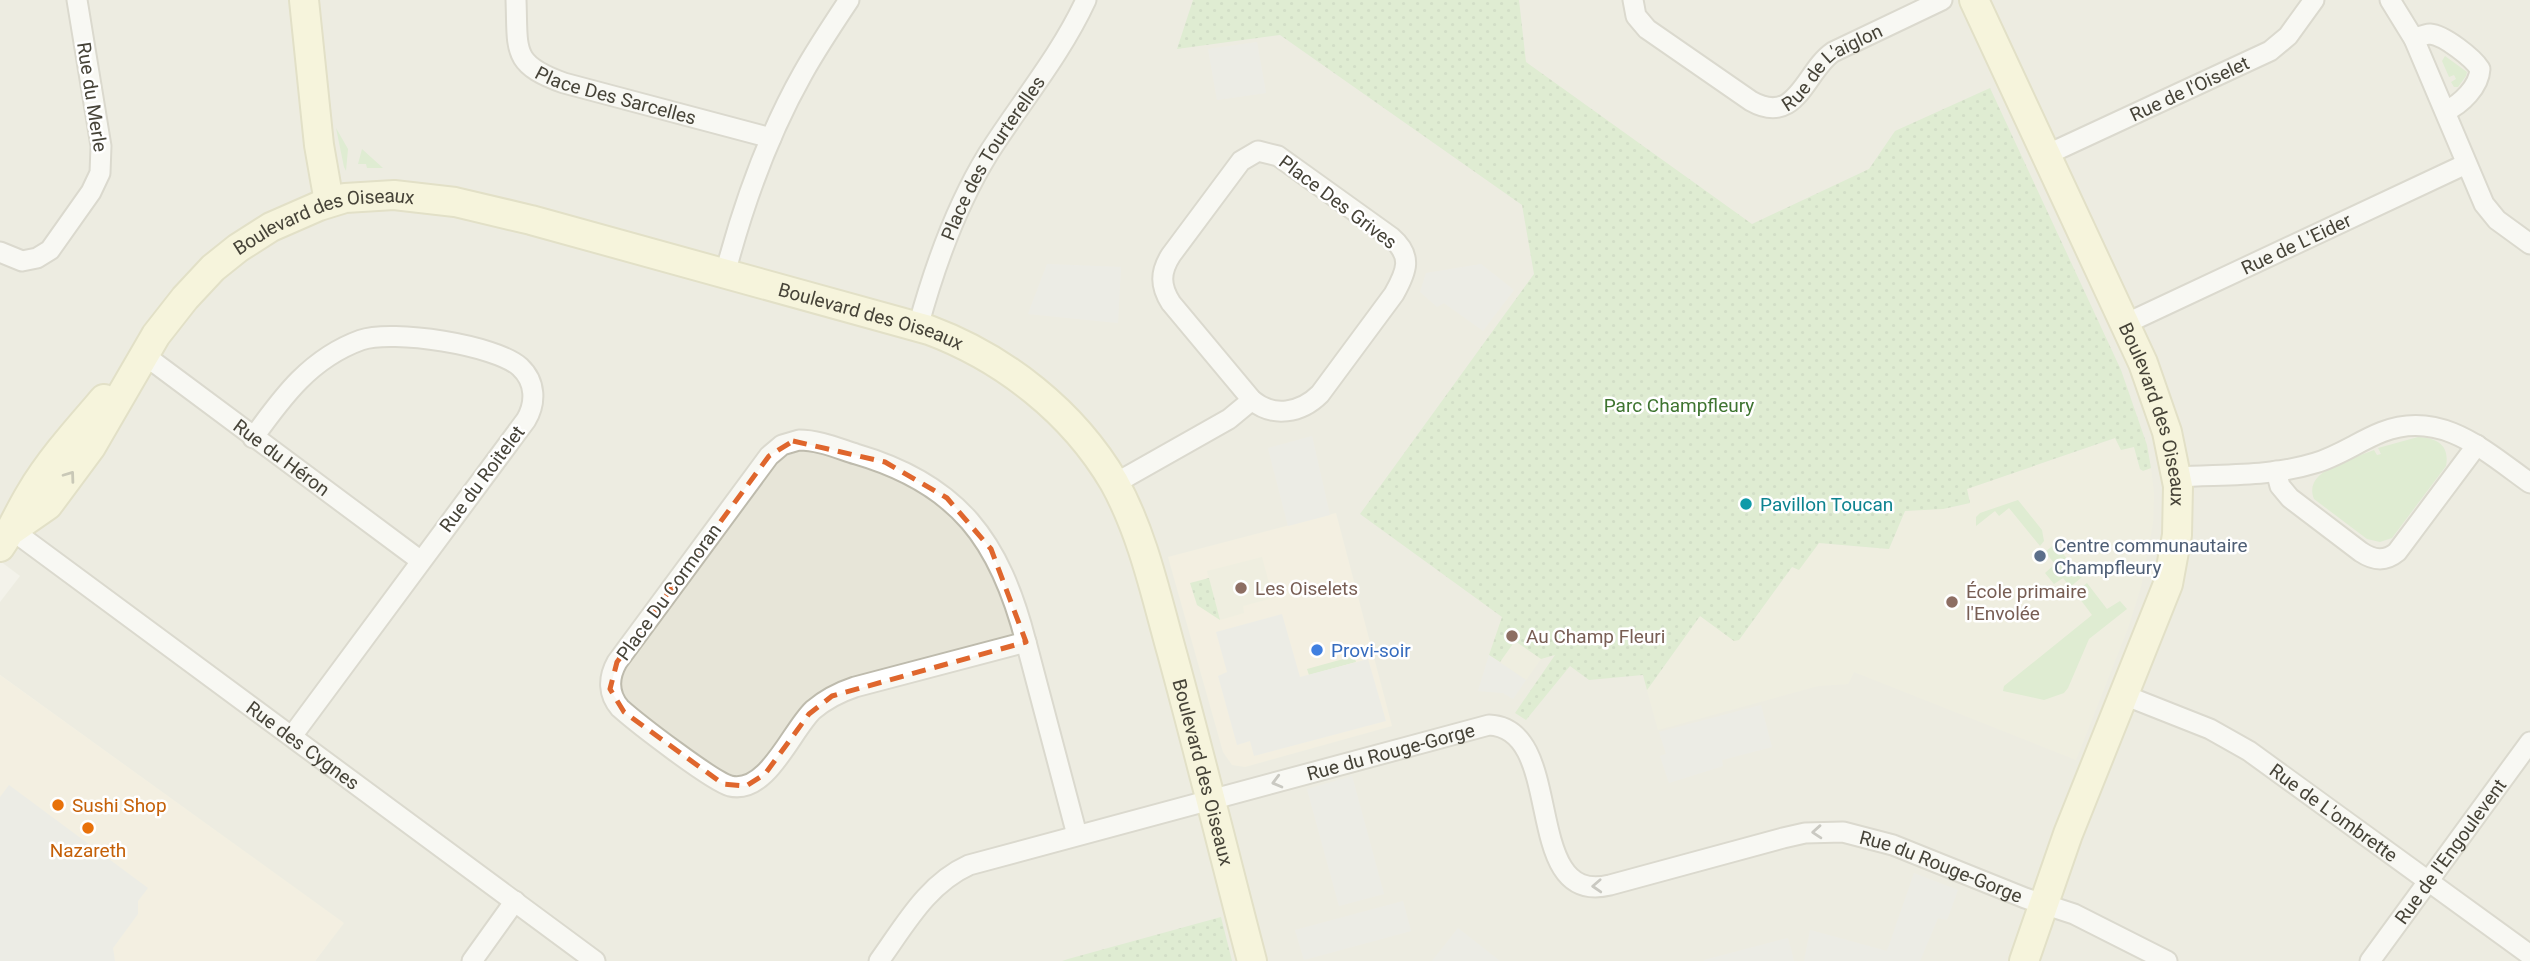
<svg xmlns="http://www.w3.org/2000/svg" width="2530" height="961" font-family="Roboto,sans-serif">
<defs>
<pattern id="park-dots" width="8" height="8" patternUnits="userSpaceOnUse" patternTransform="scale(1.75)"><rect width="8" height="8" fill="#c7e4b6"/><path d="M2 2h.1M6 6h.1" fill="none" stroke="#acc59d" stroke-width="1.8" stroke-linecap="round"/></pattern>
</defs>
<rect width="100%" height="100%" fill="#f3f2ea"/>
<!-- residential -->
<path fill="#e7e5d8" d="M0,0H2530V961H315L343,923L0,675V602L20,576L0,561Z"/>
<!-- commercial -->
<g fill="#f3ecd7">
<path d="M1336,513L1392,726L1245,767L1232,765L1223,752L1168,557Z"/>
<path d="M0,675L344,923L315,961H0Z"/>
</g>
<!-- education -->
<g fill="#ebe9d5">
<path d="M2116,438L2134,446L2140,469L2143,470L2151,468L2154,494L2153,523L2141,587L2128,628L2076,760L1854,672L1848,684L1818,686L1658,730L1647,690L1700,616L1734,640H1739L1793,566L1798,570L1819,543L1889,549L1905,511L1959,506L1970,502L1966,489Z"/>
<path d="M1262,557L1273,598L1243,606L1244,613L1220,620L1207,571Z"/>
<path d="M1502,617L1555,655L1541,659L1526,680L1489,655Z"/>
</g>
<!-- grass -->
<g fill="#c7e4b6">
<path d="M2445,56L2467,72L2466,76L2458,87H2454L2451,82L2456,79L2454,75L2449,77L2442,61Z"/>
<path d="M336,128L348,149L346,171L344,167Z"/>
<path d="M362,149L383,168H367L366,164H358Z"/>
<path d="M2418,437C2437,438 2450,445 2446,466L2392,538L2380,542L2367,539L2314,499C2302,470 2353,459 2374,450L2377,455L2381,454L2378,448Z"/>
<path d="M2018,500L2042,530L2044,541L2040,546L2009,508L1999,516L1995,511L1976,526V517L1980,513Z"/>
<path d="M2055,544L2082,577L2070,587L2063,578L2054,584L2045,573L2055,564L2045,552Z"/>
<path d="M2087,583L2107,609L2120,601L2127,609L2089,639L2068,688L2064,693L2044,700L2003,691L2004,686L2092,615L2077,595V591Z"/>
<path d="M1354,656L1356,662L1309,675L1307,669Z"/>
</g>
<!-- park -->
<g fill="url(#park-dots)">
<path d="M1193,0H1519L1526,62L1752,224L1869,169L1895,131L1990,88L2121,370L2147,445L2151,468L2143,471L2140,469L2134,447L2121,450L2115,438L1967,489L1970,503L1943,509L1905,511L1889,549L1819,543L1799,570L1792,567L1739,640L1734,641L1700,616L1647,690L1643,675L1589,680L1570,666L1526,720L1515,713L1555,655L1541,659L1515,641L1500,662L1489,655L1502,617L1360,514L1534,274L1522,205L1280,35L1177,49Z"/>
<path d="M1209,578L1220,620L1197,605L1190,583Z"/>
<path d="M1221,917L1232,961H1062L1068,959Z"/>
</g>
<!-- parking -->
<g fill="#e5e4e1">
<path d="M1257,42L1266,93L1217,100L1208,49Z"/>
<path d="M1047,264L1121,267L1118,323L1028,314Z"/>
<path d="M1481,264L1514,290L1483,331L1444,303L1437,307L1420,292L1426,273Z"/>
<path d="M1312,436L1330,515L1288,526L1268,448Z"/>
<path d="M1282,614L1300,677L1368,659L1386,721L1254,756L1250,741L1237,745L1218,676L1227,672L1216,632Z"/>
<path d="M1489,655L1526,680L1513,699L1503,693L1478,691Z"/>
<path d="M1761,705L1772,747L1722,760L1723,766L1669,783L1660,756L1666,754L1659,732Z"/>
<path d="M1352,776L1384,894L1339,906L1307,789Z"/>
<path d="M9,785L148,888L138,901V914L113,948L115,961H0V797Z"/>
<path d="M1914,873L1958,890L1947,920L1938,918L1920,961H1804L1810,930L1887,951Z"/>
<path d="M1403,901L1411,931L1304,960L1295,930Z"/>
<path d="M1458,928L1500,961H1432Z"/>
<path d="M1788,938L1794,961H1704V960Z"/>
</g>
<g fill="none" stroke-linecap="round" stroke-linejoin="round">
<defs>
<g id="street">
<path id="s1" d="M516,0C518,51 511,64 564,83L771,138"/>
<path id="s2" d="M1633,0L1636,16L1647,29L1751,101C1797,127 1805,71 1833,52L1942,0"/>
<path d="M2390,0L2414,39L2484,204L2497,220L2530,244"/>
<path d="M2414,39C2419,37 2425,34 2430,34C2444,35 2473,58 2480,69C2479,87 2461,104 2446,111"/>
<path d="M1258,151L1278,156L1391,237C1413,256 1407,271 1394,294L1320,394C1301,413 1273,418 1252,400L1171,303C1160,286 1160,272 1171,255L1241,161Z"/>
<path id="s3" d="M2046,155L2270,51L2288,36L2314,0"/>
<path d="M0,252L22,261L37,258L50,250L91,192L100,173L101,146L77,0"/>
<path d="M725,274C743,205 768,135 803,73C817,48 833,24 849,0"/>
<path id="s4" d="M2125,324L2466,164"/>
<path id="s5" d="M918,327C934,268 956,206 988,154C1021,102 1060,56 1086,0"/>
<path id="s6" d="M143,354L421,561"/>
<path d="M253,438C283,396 311,358 361,340C392,329 496,345 520,367C536,382 536,403 526,420L292,736"/>
<path d="M799,440C818,440 837,448 856,454C959,484 1000,541 1026,642L855,687C840,692 826,699 813,710C791,731 767,795 730,786C712,781 638,724 620,708C608,694 608,678 617,662L769,456L782,445Z"/>
<path d="M2276,471L2280,486L2290,498L2361,552C2373,560 2385,562 2397,552L2477,445"/>
<path d="M2177,477C2223,474 2270,477 2315,463C2339,456 2359,441 2382,432C2441,409 2485,451 2530,483"/>
<path d="M1114,484L1229,419L1252,400"/>
<path id="s7" d="M12,530L595,961"/>
<path d="M1026,642L1077,835"/>
<path id="s8" d="M2124,695L2210,729L2249,751L2530,955"/>
<path d="M472,961L515,901"/>
<path id="s9" d="M879,961C905,925 927,884 969,865L1489,725C1568,728 1519,907 1610,885L1783,838L1805,833L1843,832L1893,845L2025,898L2074,914L2167,961"/>
<path id="s10" d="M2370,961L2530,742"/>
</g>
<g id="secondary">
<path d="M304,0L319,145L329,202"/>
<path id="s11" d="M1974,0L2143,363L2167,432L2178,486L2177,535L2168,584L2068,834L2024,961"/>
<path id="s12" d="M12,530L48,505L91,447L156,335L185,298L213,268L238,248L271,227L319,206L345,198L394,195L455,202L531,220L929,330C1004,358 1073,412 1114,482C1143,534 1156,596 1172,653C1200,755 1225,858 1252,961"/>
<path d="M0,547C12,530 19,512 30,494C50,460 78,429 104,399"/>
</g>
</defs>
<!-- street casing -->
<use href="#street" stroke="#bebbad" stroke-width="23"/>
<!-- secondary casing -->
<use href="#secondary" stroke="#cfca9d" stroke-width="32"/>
<!-- street -->
<use href="#street" stroke="#fff" stroke-width="19"/>
<!-- secondary -->
<use href="#secondary" stroke="#faf7cd" stroke-width="28"/>
</g>
<!-- one-way arrows -->
<defs><path id="oneway-chevron" d="M-2-3.5L2.5 0L-2 3.5" fill="none" stroke-width="1.6" stroke-linecap="round" stroke-linejoin="round" transform="scale(1.75)"/></defs>
<use stroke="#97947b" href="#oneway-chevron" transform="translate(70 476) rotate(-54)"/>
<g stroke="#999892">
<use href="#oneway-chevron" transform="translate(1277 782) rotate(165)"/>
<use href="#oneway-chevron" transform="translate(1817 832) rotate(176)"/>
<use href="#oneway-chevron" transform="translate(1597 886) rotate(177)"/>
</g>
<!-- marked area -->
<path d="M0 0H2530V961H0ZM793,441L885,462L947,498L991,549L1026,642L832,696L809,714L765,774L746,786L723,784L624,712L610,689L617,662L769,456Z" fill="#f3f2ea" fill-opacity=".55" fill-rule="evenodd"/>
<path fill="none" stroke="#df662d" stroke-width="5" stroke-dasharray="14 9" stroke-linejoin="round" d="M793,441L885,462L947,498L991,549L1026,642L832,696L809,714L765,774L746,786L723,784L624,712L610,689L617,662L769,456Z"/>
<!-- markers -->
<circle fill="#0f9aa8" stroke="#fff" stroke-width="2.5" cx="1746" cy="504" r="7"/>
<circle fill="#5c6f8a" stroke="#fff" stroke-width="2.5" cx="2040" cy="556" r="7"/>
<g fill="#8d6e63" stroke="#fff" stroke-width="2.5">
<circle cx="1241" cy="588" r="7"/>
<circle cx="1952" cy="602" r="7"/>
<circle cx="1512" cy="636" r="7"/>
</g>
<circle fill="#3f7fe0" stroke="#fff" stroke-width="2.5" cx="1317" cy="650" r="7"/>
<g fill="#e8710a" stroke="#fff" stroke-width="2.5">
<circle cx="58" cy="805" r="7"/>
<circle cx="88" cy="828" r="7"/>
</g>
<g text-anchor="middle" dominant-baseline="central" stroke-width="5" stroke-linejoin="round" paint-order="stroke">
<!-- street labels -->
<g font-size="19" fill="#464338" stroke="#fff">
<text stroke="none"><textPath href="#s2" startOffset="257">Rue de L'aiglon</textPath></text>
<text stroke="none"><textPath href="#s3" startOffset="158">Rue de l'Oiselet</textPath></text>
<text stroke="none"><textPath href="#s1" startOffset="161">Place Des Sarcelles</textPath></text>
<text transform="translate(92 97) rotate(81)">Rue du Merle</text>
<text stroke="none"><textPath href="#s5" startOffset="186">Place des Tourterelles</textPath></text>
<text transform="translate(1338 202) rotate(37)">Place Des Grives</text>
<text stroke="none"><textPath href="#s12" startOffset="458">Boulevard des Oiseaux</textPath></text>
<text stroke="none"><textPath href="#s4" startOffset="189">Rue de L'Eider</textPath></text>
<text stroke="none"><textPath href="#s12" startOffset="1026">Boulevard des Oiseaux</textPath></text>
<text stroke="none"><textPath href="#s11" startOffset="453">Boulevard des Oiseaux</textPath></text>
<text stroke="none"><textPath href="#s6" startOffset="173">Rue du Héron</textPath></text>
<text transform="translate(482 479) rotate(-53)">Rue du Roitelet</text>
<text transform="translate(669 592) rotate(-54)">Place Du Cormoran</text>
<text stroke="none"><textPath href="#s7" startOffset="362">Rue des Cygnes</textPath></text>
<text stroke="none"><textPath href="#s9" startOffset="570">Rue du Rouge-Gorge</textPath></text>
<text stroke="none"><textPath href="#s12" startOffset="1634">Boulevard des Oiseaux</textPath></text>
<text stroke="none"><textPath href="#s8" startOffset="242">Rue de L'ombrette</textPath></text>
<text stroke="none"><textPath href="#s10" startOffset="136">Rue de l'Engoulevent</textPath></text>
<text stroke="none"><textPath href="#s9" startOffset="1241">Rue du Rouge-Gorge</textPath></text>
</g>
<!-- park labels -->
<g font-size="19" fill="#3e7430" stroke="#fff">
<text x="1679" y="405">Parc Champfleury</text>
</g>
<!-- culture labels -->
<g font-size="19" fill="#0d838f" stroke="#fff" text-anchor="start">
<text x="1760" y="504">Pavillon Toucan</text>
</g>
<!-- service labels -->
<g font-size="19" fill="#4e5e75" stroke="#fff" text-anchor="start">
<text x="2054" y="545">Centre communautaire<tspan x="2054" dy="22">Champfleury</tspan></text>
</g>
<!-- education labels -->
<g font-size="19" fill="#785e54" stroke="#fff" text-anchor="start">
<text x="1255" y="588">Les Oiselets</text>
<text x="1966" y="591">École primaire<tspan x="1966" dy="22">l'Envolée</tspan></text>
<text x="1526" y="636">Au Champ Fleuri</text>
</g>
<!-- shop labels -->
<g font-size="19" fill="#366cbe" stroke="#fff" text-anchor="start">
<text x="1331" y="650">Provi-soir</text>
</g>
<!-- food labels -->
<g font-size="19" fill="#c56008" stroke="#fff" text-anchor="start">
<text x="72" y="805">Sushi Shop</text>
<text x="88" y="850" text-anchor="middle">Nazareth</text>
</g>
</g>
</svg>
